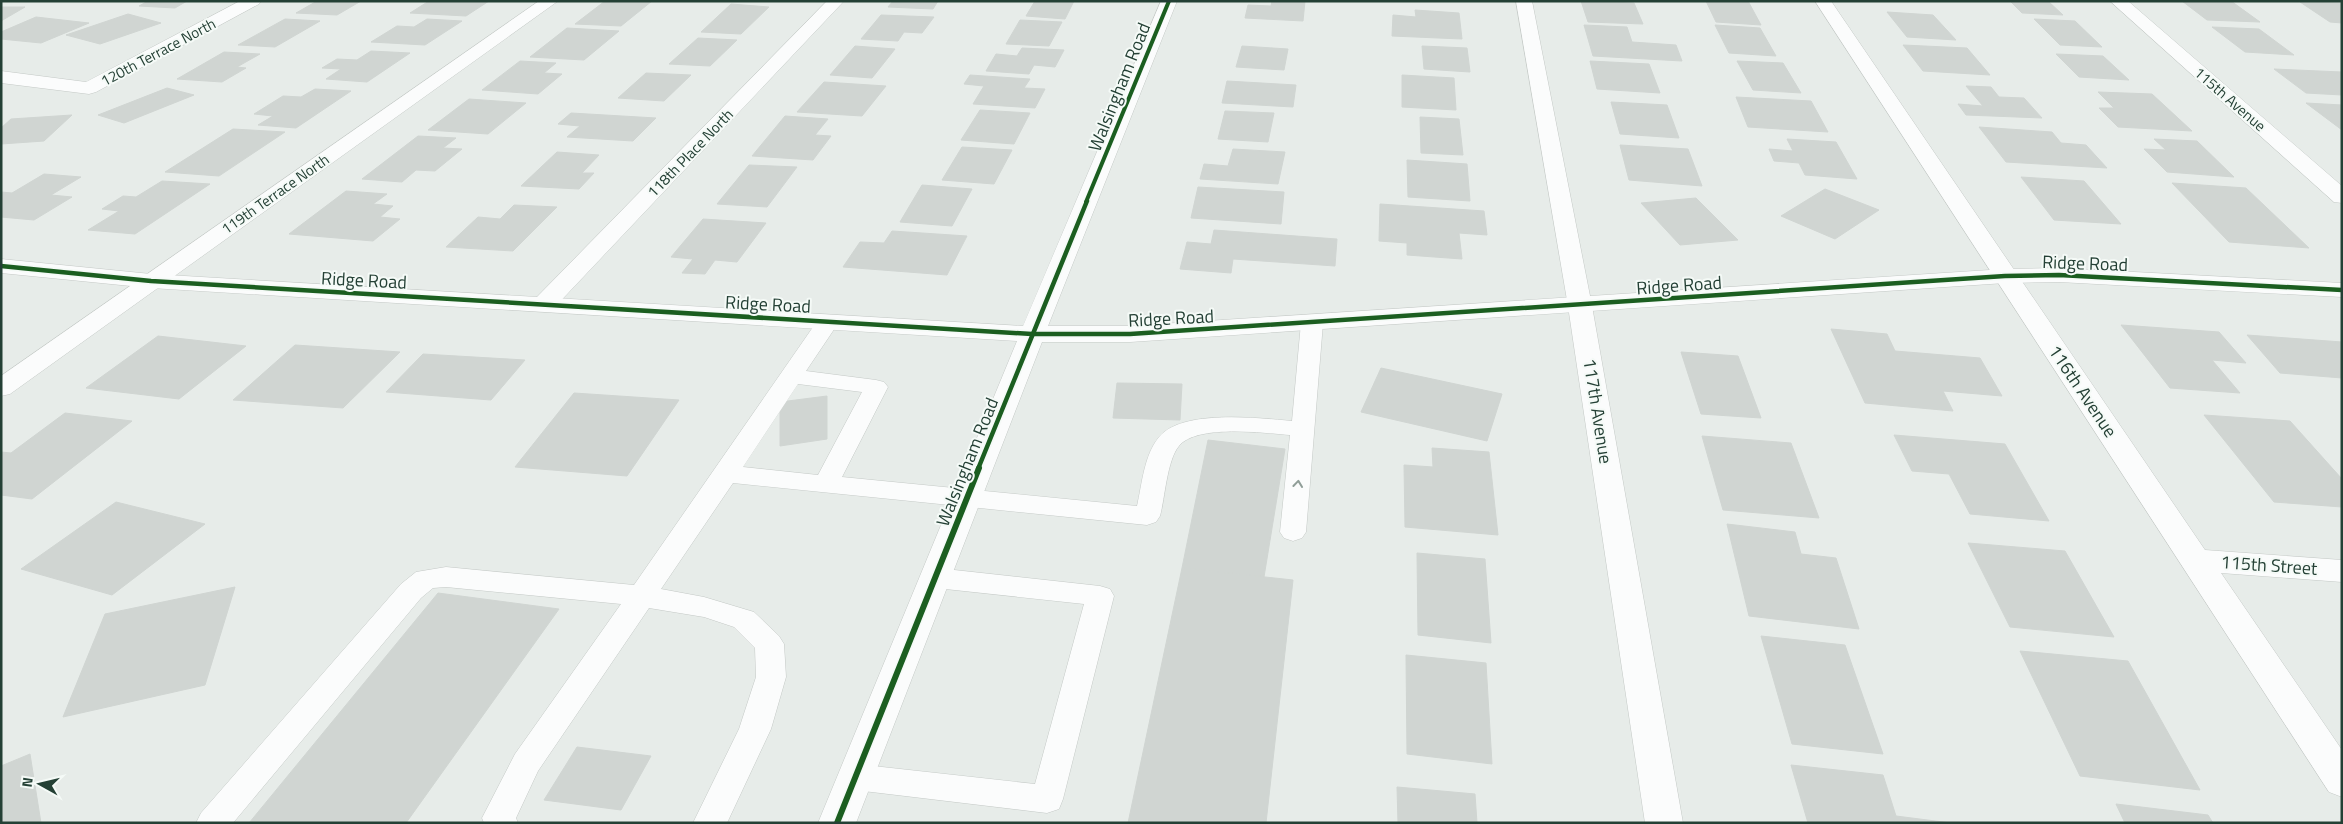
<svg xmlns="http://www.w3.org/2000/svg" width="2343" height="824" font-family="'Titillium Web',sans-serif">
<rect width="100%" height="100%" fill="#e7ece9"/>
<!-- building -->
<g fill="#d0d5d2" stroke="#d0d5d2">
<path d="M148,1H187L175,8L139,6Z"/>
<path d="M317,1H361L337,15L296,13Z"/>
<path d="M429,1H489L466,16L410,13Z"/>
<path d="M605,1H652L621,26L575,24Z"/>
<path d="M893,1H938L933,9L888,7Z"/>
<path d="M1035,1H1074L1065,19L1026,16Z"/>
<path d="M1272,1H1305L1303,21L1245,18L1248,5L1271,6Z"/>
<path d="M1581,1L1634,3L1643,24L1588,22Z"/>
<path d="M1706,1H1748L1761,25L1716,22Z"/>
<path d="M2010,1H2048L2063,15L2022,13Z"/>
<path d="M2182,1H2231L2260,22L2207,20Z"/>
<path d="M2300,2L2342,3V23L2330,22Z"/>
<path d="M731,4L769,7L741,34L701,32Z"/>
<path d="M1,7H25L1,21Z"/>
<path d="M1415,10L1459,13L1462,39L1392,36L1393,15L1416,17Z"/>
<path d="M1887,12L1933,15L1956,40L1907,37Z"/>
<path d="M128,14L161,23L100,44L66,35Z"/>
<path d="M881,15L934,17L922,33L904,32L898,41L861,39Z"/>
<path d="M36,17L89,23L41,43L1,39V32Z"/>
<path d="M285,19L320,21L275,47L238,45Z"/>
<path d="M427,19L462,21L425,45L371,42L397,26L414,27Z"/>
<path d="M2034,19L2075,21L2102,47L2060,45Z"/>
<path d="M1020,20L1062,22L1049,46L1006,44Z"/>
<path d="M1584,25L1627,27L1632,42L1676,45L1682,61L1593,56Z"/>
<path d="M1715,25L1760,28L1776,56L1729,53Z"/>
<path d="M2212,27L2259,29L2294,55L2245,52Z"/>
<path d="M567,28L619,31L584,60L530,57Z"/>
<path d="M698,38L737,40L710,66L669,64Z"/>
<path d="M1903,45L1967,48L1990,75L1923,71Z"/>
<path d="M855,46L895,49L872,78L830,75Z"/>
<path d="M1242,46L1288,49L1284,70L1236,67Z"/>
<path d="M1422,46L1467,48L1470,72L1424,69Z"/>
<path d="M1022,48L1064,50L1055,67L1034,65L1029,74L986,71L996,54L1017,56Z"/>
<path d="M371,51L410,53L367,82L326,79L341,69L322,68L337,59L357,60Z"/>
<path d="M224,52L260,54L237,67L246,68L222,82L177,79Z"/>
<path d="M2056,54L2103,56L2129,80L2079,77Z"/>
<path d="M520,61L556,63L544,73L562,74L538,94L482,90Z"/>
<path d="M1590,61L1649,64L1660,93L1597,89Z"/>
<path d="M1737,61L1783,63L1801,93L1753,90Z"/>
<path d="M2274,69L2342,72V95L2306,93Z"/>
<path d="M646,73L691,75L664,101L618,98Z"/>
<path d="M970,75L1030,79L1024,88L1045,89L1035,108L973,104L984,86L964,84Z"/>
<path d="M1402,75L1454,78L1456,110L1402,107Z"/>
<path d="M1227,81L1296,85L1293,107L1222,103Z"/>
<path d="M824,82L886,86L862,116L797,112Z"/>
<path d="M1966,86L1991,87L1999,97L2024,98L2042,118L1966,115L1958,104L1983,106Z"/>
<path d="M167,88L194,95L124,123L98,115Z"/>
<path d="M315,89L351,91L296,128L258,125L273,116L254,114L283,96L301,97Z"/>
<path d="M2098,92L2152,94L2192,131L2118,127L2099,108H2114Z"/>
<path d="M1736,97L1811,101L1828,132L1748,127Z"/>
<path d="M469,99L526,103L488,134L428,130Z"/>
<path d="M1611,102L1667,105L1679,138L1620,134Z"/>
<path d="M2306,103L2342,105V130Z"/>
<path d="M980,110L1030,113L1014,144L961,140Z"/>
<path d="M1225,111L1274,113L1268,142L1218,139Z"/>
<path d="M571,113L656,118L633,141L567,137L580,126L558,124Z"/>
<path d="M72,115L44,141L1,144V128L11,119Z"/>
<path d="M785,116L828,119L815,135L831,136L813,160L752,156Z"/>
<path d="M1420,117L1459,119L1463,155L1421,153Z"/>
<path d="M1979,127L2052,132L2061,143L2086,145L2107,168L2006,162Z"/>
<path d="M233,129L285,132L219,176L165,172Z"/>
<path d="M418,136L456,138L443,148L462,149L435,171L416,170L402,182L362,179Z"/>
<path d="M1787,139L1836,142L1857,179L1805,175L1799,163L1774,161L1769,149L1793,151Z"/>
<path d="M2154,139L2197,141L2234,177L2167,172L2144,149L2166,150Z"/>
<path d="M1620,145L1688,149L1702,186L1629,180Z"/>
<path d="M962,147L1012,150L994,184L942,180Z"/>
<path d="M1233,149L1285,152L1278,184L1200,179L1204,164L1228,166Z"/>
<path d="M557,152L599,155L582,173H594L579,189L521,186Z"/>
<path d="M1407,160L1467,164L1470,201L1408,197Z"/>
<path d="M749,165L797,167L767,207L717,204Z"/>
<path d="M44,174L81,177L51,195L72,197L34,220L1,217V192L12,193Z"/>
<path d="M2021,177L2084,181L2121,224L2054,220Z"/>
<path d="M162,181L210,184L135,234L88,230L119,211L102,209L123,196L136,197Z"/>
<path d="M2172,183L2246,188L2309,248L2229,242Z"/>
<path d="M922,185L972,189L952,226L900,222Z"/>
<path d="M1198,187L1284,192L1281,224L1191,218Z"/>
<path d="M1825,189L1879,210L1835,239L1781,216Z"/>
<path d="M346,191L387,194L373,204L393,206L380,217L400,219L373,241L289,234Z"/>
<path d="M1696,198L1738,240L1680,245L1641,203Z"/>
<path d="M1380,204L1484,211L1487,235L1459,233L1462,259L1407,255V243L1379,241Z"/>
<path d="M514,205L557,207L513,251L446,247L478,217L500,219Z"/>
<path d="M703,219L766,223L737,262L715,260L705,274L682,273L693,259L671,257Z"/>
<path d="M1214,230L1337,239L1335,266L1233,259L1231,273L1180,269L1187,242L1211,244Z"/>
<path d="M892,231L967,236L947,275L843,267L860,242L884,243Z"/>
<path d="M2121,325L2219,332L2246,363L2212,360L2240,393L2170,388Z"/>
<path d="M1831,329L1887,334L1895,351L1980,358L2002,396L1943,391L1953,411L1865,403Z"/>
<path d="M2247,335L2342,342V378L2280,373Z"/>
<path d="M158,336L246,346L179,399L86,388Z"/>
<path d="M295,345L400,352L343,408L233,400Z"/>
<path d="M1681,352L1738,356L1761,418L1701,414Z"/>
<path d="M423,354L525,360L491,400L386,392Z"/>
<path d="M1381,368L1502,394L1487,441L1361,412Z"/>
<path d="M1117,383L1182,384L1180,420L1113,418Z"/>
<path d="M574,393L679,400L627,476L515,467Z"/>
<path d="M827,396V439L780,446V402Z"/>
<path d="M65,413L132,421L32,499L1,495V452L11,453Z"/>
<path d="M2204,415L2290,421L2342,479V507L2274,502Z"/>
<path d="M1894,435L2005,444L2049,521L1970,514L1949,474L1912,471Z"/>
<path d="M1702,436L1791,443L1819,518L1723,510Z"/>
<path d="M1208,440L1285,449L1264,577L1182,568Z"/>
<path d="M1432,448L1489,452L1498,535L1405,527L1404,465L1433,467Z"/>
<path d="M116,502L205,524L112,595L21,569Z"/>
<path d="M1727,524L1795,532L1801,554L1836,558L1859,629L1749,616Z"/>
<path d="M1968,543L2065,551L2114,637L2010,627Z"/>
<path d="M1417,553L1485,559L1491,643L1418,635Z"/>
<path d="M1182,568L1293,580L1266,823H1128Z"/>
<path d="M235,587L205,685L63,717L105,614Z"/>
<path d="M438,593L559,609L406,823H249Z"/>
<path d="M1761,636L1845,645L1883,754L1792,744Z"/>
<path d="M2020,651L2128,661L2200,790L2080,776Z"/>
<path d="M1406,655L1486,663L1492,764L1407,754Z"/>
<path d="M577,747L651,756L621,810L544,800Z"/>
<path d="M30,754L41,823H1V766Z"/>
<path d="M1791,765L1883,775L1896,816L1951,823H1808Z"/>
<path d="M1397,787L1475,794L1477,823H1398Z"/>
<path d="M2116,804L2208,815L2213,823H2125Z"/>
</g>
<g fill="none" stroke-linecap="round" stroke-linejoin="round">
<defs>
<g id="service">
<path d="M828,316L836,317L839,322L806,371L876,380L884,382L888,387L842,477L1137,506C1142,484 1144,455 1159,437C1182,409 1258,418 1292,421L1301,323L1304,318L1312,316L1320,318L1323,323L1306,532L1302,538L1293,541L1284,538L1280,532L1290,435C1265,433 1196,424 1179,446C1167,460 1165,498 1160,516L1156,522L1147,525L733,483L661,589L704,597L754,612L779,636L784,644L786,677L771,729L727,823H693L739,729L756,677L755,648L734,627L704,617L649,608L538,771L516,818L518,823H484L482,818L515,754L621,604L446,587L433,588L421,598L233,823H196L201,813L401,584L416,572L446,567L634,585L820,317ZM798,384L862,392L818,475L743,467Z"/>
<path d="M936,568L1100,586L1110,589L1114,596L1063,799L1059,809L1047,813L855,790L844,787L839,777L844,767L855,764L1035,784L1084,604L936,588L926,585L922,578L926,571Z"/>
</g>
<g id="minor">
<path d="M240,1H261L259,4L96,92L89,94L1,83V71L86,82Z"/>
<path d="M539,1H558L10,394L1,396V376Z"/>
<path d="M827,1H844L553,309L544,311L535,309L532,304L535,299Z"/>
<path d="M1516,1H1532L1592,306L1683,823H1645L1568,306Z"/>
<path d="M1815,1H1831L2205,550L2342,560V582L2221,573L2342,750V797L2329,792Z"/>
<path d="M2110,1H2128L2342,186V203L2334,202Z"/>
</g>
<path id="tertiary" d="M1161,1H1177L1048,326H1130L2005,269L2059,268L2342,283V297L2059,282L2005,283L1130,342H1042L856,823H818L1017,341L151,288L1,273V259L151,274L1023,326Z"/>
</defs>
<!-- service casing -->
<use href="#service" stroke="#c4c9c6" stroke-width="1"/>
<!-- minor casing -->
<use href="#minor" stroke="#c4c9c6" stroke-width="1"/>
<!-- tertiary casing -->
<use href="#tertiary" stroke="#c4c9c6" stroke-width="1"/>
<!-- service -->
<use href="#service" fill="#fbfcfc" fill-rule="evenodd"/>
<!-- minor -->
<use href="#minor" fill="#fbfcfc" fill-rule="evenodd"/>
<!-- tertiary -->
<use href="#tertiary" fill="#fbfcfc" fill-rule="evenodd"/>
<defs>
<path id="cycleway-far2" d="M1086,202L1169,1"/>
<g id="cycleway-far1">
<path d="M1,266L151,281L1032,334H1130L2005,276L2059,275L2342,290"/>
<path d="M978,469L1087,201"/>
</g>
<path id="cycleway" d="M837,823L979,468"/>
</defs>
<!-- cycleway-far2 casing -->
<use href="#cycleway-far2" stroke="#f5faf7" stroke-width="5.5"/>
<!-- cycleway-far1 casing -->
<use href="#cycleway-far1" stroke="#f5faf7" stroke-width="8"/>
<!-- cycleway casing -->
<use href="#cycleway" stroke="#f5faf7" stroke-width="9"/>
<!-- cycleway-far2 -->
<use href="#cycleway-far2" stroke="#1b5e20" stroke-width="4"/>
<!-- cycleway-far1 -->
<use href="#cycleway-far1" stroke="#1b5e20" stroke-width="4.5"/>
<!-- cycleway -->
<use href="#cycleway" stroke="#1b5e20" stroke-width="6"/>
</g>
<!-- one-way arrows -->
<defs><path id="oneway-chevron" d="M-2-3.5L2.5 0L-2 3.5" fill="none" stroke-width="1.6" stroke-linecap="round" stroke-linejoin="round" transform="scale(1.25)"/></defs>
<use stroke="#909e98" href="#oneway-chevron" transform="translate(1298 484) rotate(-84)"/>
<g text-anchor="middle" dominant-baseline="central" stroke-width="4" stroke-linejoin="round" paint-order="stroke">
<!-- far-street labels -->
<g font-size="15" fill="#244035" stroke="#f5faf7">
<text transform="translate(158 52) rotate(-28)">120th Terrace North</text>
<text transform="translate(2230 99) rotate(41)">115th Avenue</text>
<text transform="translate(690 153) rotate(-46)">118th Place North</text>
<text transform="translate(275 194) rotate(-35)">119th Terrace North</text>
</g>
<!-- street labels -->
<g font-size="18" fill="#244035" stroke="#f5faf7">
<text transform="translate(1119 87) rotate(-68)">Walsingham Road</text>
<text transform="translate(2085 263) rotate(2)">Ridge Road</text>
<text transform="translate(364 280) rotate(3)">Ridge Road</text>
<text transform="translate(1679 285) rotate(-4)">Ridge Road</text>
<text transform="translate(768 304) rotate(3)">Ridge Road</text>
<text transform="translate(1171 318) rotate(-3)">Ridge Road</text>
<text transform="translate(2083 391) rotate(56)">116th Avenue</text>
<text transform="translate(1598 411) rotate(81)">117th Avenue</text>
<text transform="translate(967 462) rotate(-68)">Walsingham Road</text>
<text transform="translate(2269 565) rotate(4)">115th Street</text>
</g>
</g>
<!-- border -->
<rect width="2343" height="824" fill="none" stroke="#244035" stroke-width="5"/>
<!-- north arrow -->
<g transform="translate(40 784) rotate(278)" stroke="#f5faf7" stroke-width="4" paint-order="stroke">
<path d="M0-4L9 19L0 12L-9 19Z" fill="#244035"/>
<text y="-8" font-size="14" font-weight="bold" text-anchor="middle" fill="#244035">N</text>
</g>
</svg>
